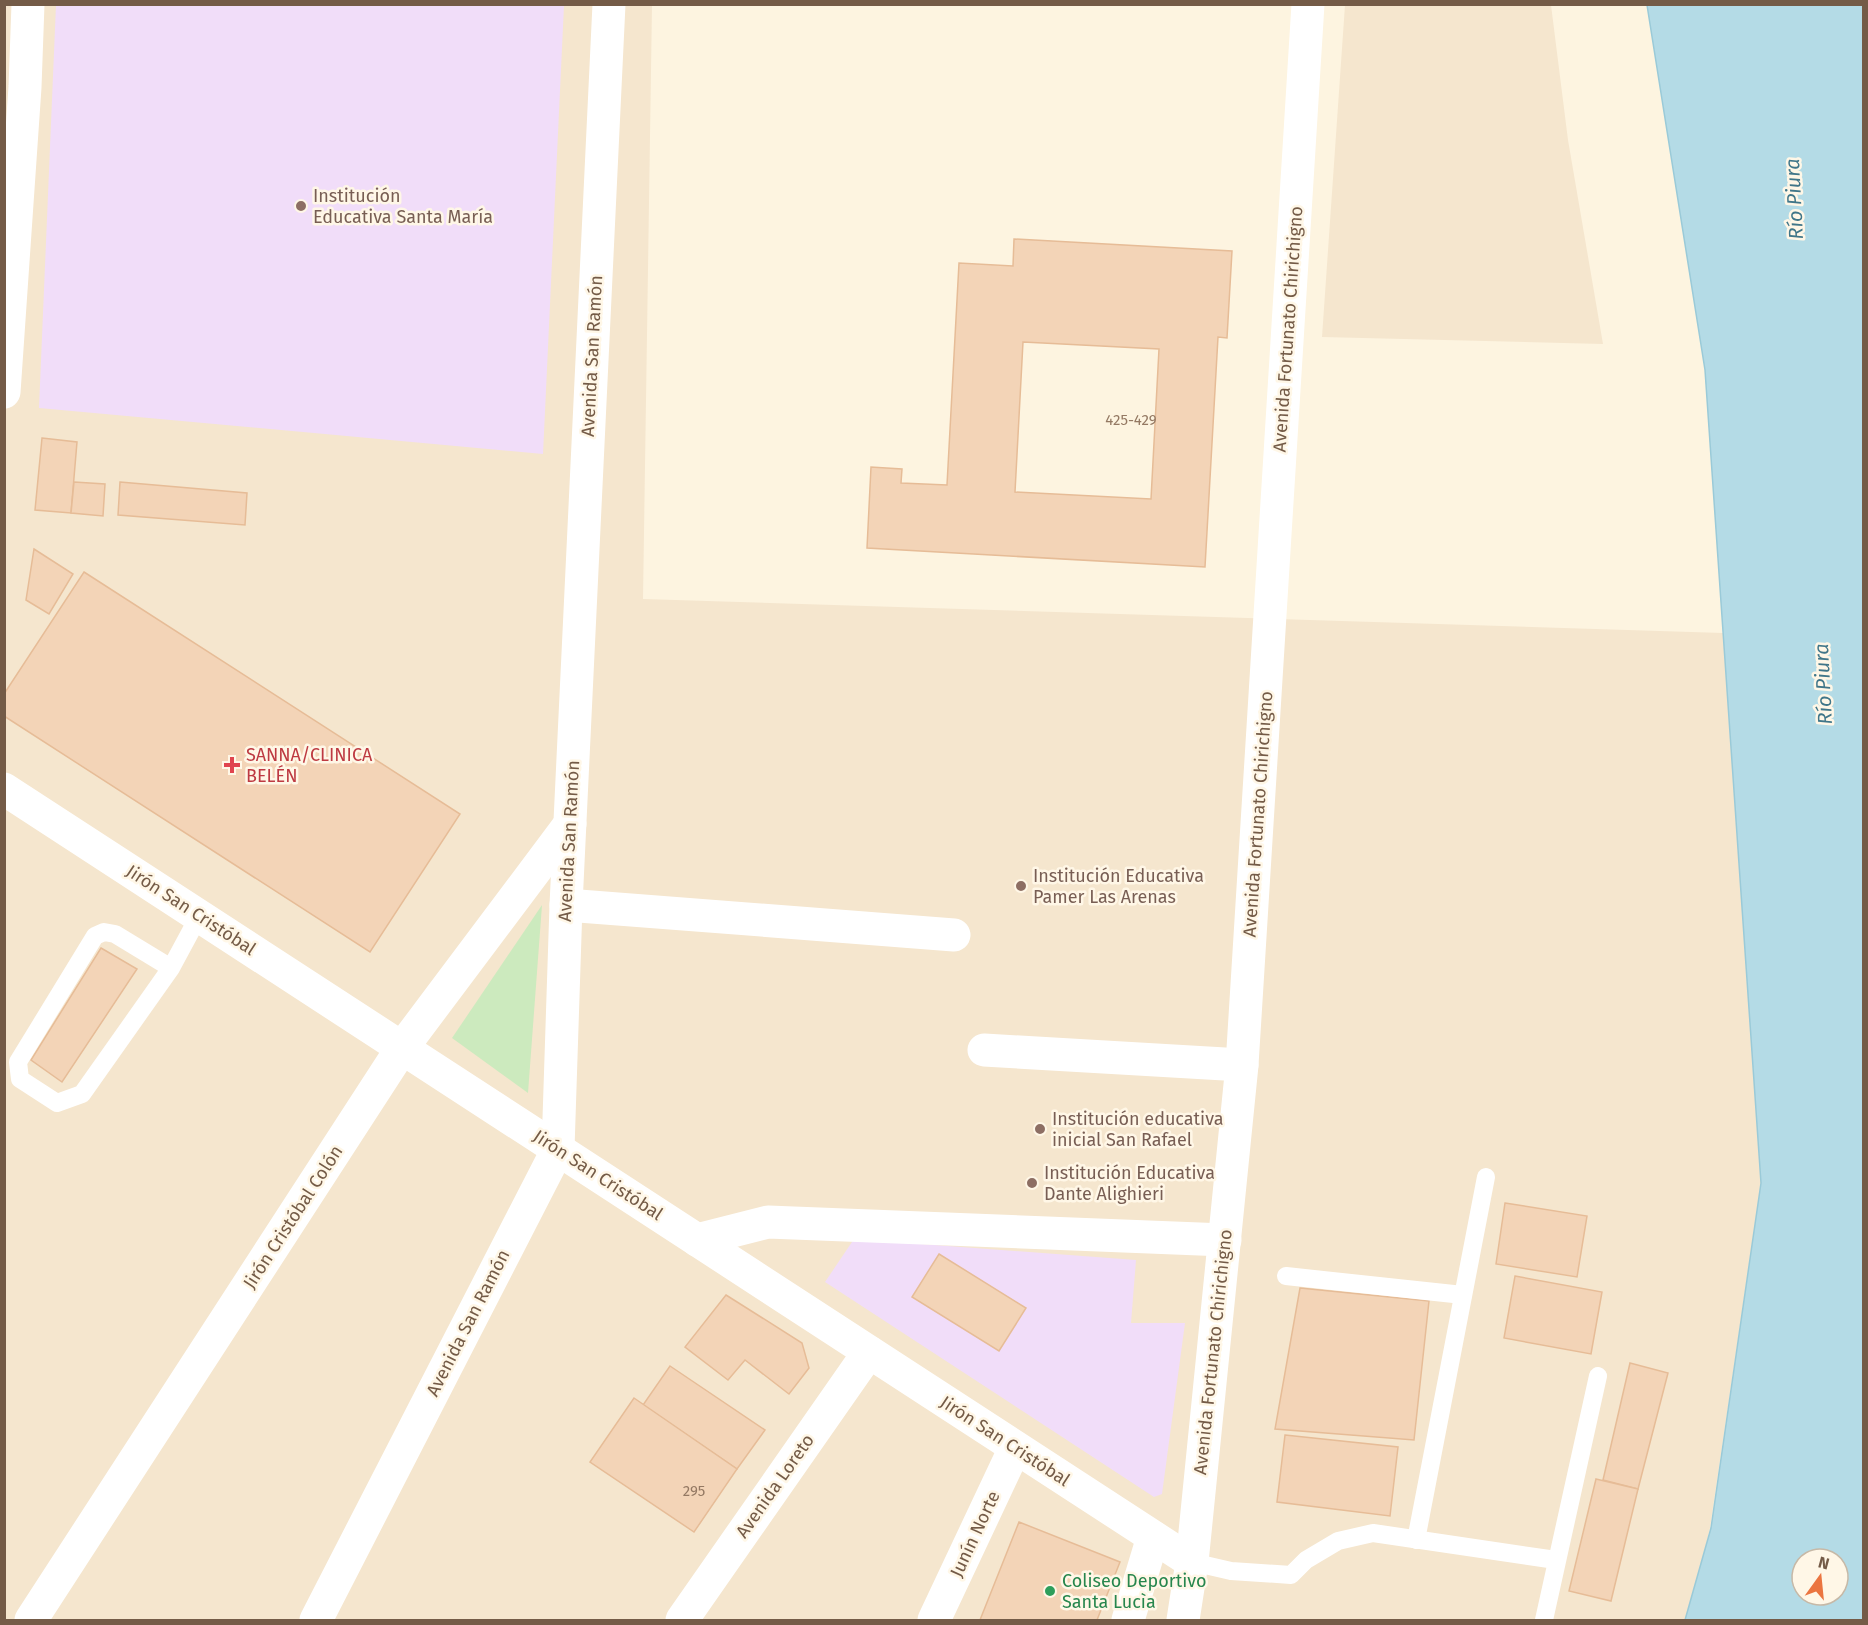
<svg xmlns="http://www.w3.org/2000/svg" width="1868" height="1625" font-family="'Fira Sans',sans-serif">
<rect width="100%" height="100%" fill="#fdf4e0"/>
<!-- residential -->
<g fill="#f5e6ce">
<path d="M5,5H652L643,599L1723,633L1761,1183L1710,1528L1688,1620H5Z"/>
<path d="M1345,5H1551L1568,140L1603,344L1322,337Z"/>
</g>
<!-- education -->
<g fill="#f1ddf9">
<path d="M56,5H564L543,454L39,408Z"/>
<path d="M854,1239L1136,1260L1131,1323H1185L1162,1494L1154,1497L825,1282Z"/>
</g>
<!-- green -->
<path fill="#cceabe" d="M542,905L528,1093L452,1038Z"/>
<!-- water -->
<path fill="#b4dbe6" stroke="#9acad8" stroke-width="1.5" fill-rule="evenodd" d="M1647,5H1863V1620H1685L1711,1528L1761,1183L1705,370ZM1802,1559H1838V1595H1802Z"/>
<!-- building -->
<g fill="#f3d4b7" stroke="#e6bc97" stroke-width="1.5" fill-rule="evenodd">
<path d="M1014,239L1232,251L1227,338L1218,337L1205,567L867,548L871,467L902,469L901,483L947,485L959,263L1013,266ZM1023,342L1159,349L1151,499L1015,492Z"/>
<path d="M42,438L77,442L71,513L35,510Z"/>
<path d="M74,482L105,484L103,516L71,513Z"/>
<path d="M120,482L247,493L245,525L118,515Z"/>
<path d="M34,549L73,574L49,614L26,600Z"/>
<path d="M84,572L460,814L370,952L4,716V694Z"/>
<path d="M101,948L137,969L62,1082L31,1060Z"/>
<path d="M1505,1203L1587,1216L1577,1277L1496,1264Z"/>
<path d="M939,1254L1026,1308L999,1351L912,1297Z"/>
<path d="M1515,1276L1602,1292L1591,1354L1504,1338Z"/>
<path d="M1300,1288L1429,1301L1414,1440L1275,1429Z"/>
<path d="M726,1295L802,1343L809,1368L789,1394L745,1360L728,1380L685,1347Z"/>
<path d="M1630,1363L1668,1373L1638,1489L1603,1480Z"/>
<path d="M670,1366L765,1430L737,1469L643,1405Z"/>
<path d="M634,1398L737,1469L694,1532L590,1462Z"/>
<path d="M1285,1435L1398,1447L1390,1516L1277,1502Z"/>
<path d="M1596,1479L1638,1489L1611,1601L1569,1591Z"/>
<path d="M1019,1522L1120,1562L1097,1620H980Z"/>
</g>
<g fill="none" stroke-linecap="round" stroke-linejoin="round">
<!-- lane -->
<g stroke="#fff" stroke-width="18">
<path d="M171,968L115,934L104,932L95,936L18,1062L20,1079L57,1103L82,1094L171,968L199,916"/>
<path d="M1286,1276L1463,1295"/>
<path d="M1416,1540L1486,1177"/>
<path d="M1192,1562L1231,1571L1291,1575L1306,1560L1338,1541L1373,1533L1556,1560"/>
<path d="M1544,1620L1598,1376"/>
</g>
<!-- street -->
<g stroke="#fff" stroke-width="33">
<path d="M4,392L25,87L28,4"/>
<path d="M4,789L1192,1562"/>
<path d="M566,905L954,935"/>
<path d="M984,1050L1242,1065"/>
<path d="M697,1240L768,1222L1225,1240"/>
<path d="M31,1620L402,1048L570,824"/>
<path d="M316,1620L558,1149L566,905L609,4"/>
<path d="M682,1620L869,1352"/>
<path d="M934,1620L1015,1448"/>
<path d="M1128,1620L1153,1537"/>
</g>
<!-- secondary -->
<path stroke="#fff" stroke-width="33" d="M1183,1620L1192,1562L1242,1065L1308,4"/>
</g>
<!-- markers -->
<g fill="#8d6e63" stroke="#fff7e7" stroke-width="2">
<circle cx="301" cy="206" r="6"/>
<circle cx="1021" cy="886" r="6"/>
<circle cx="1040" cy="1129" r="6"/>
<circle cx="1032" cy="1183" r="6"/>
</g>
<path fill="#e0444e" stroke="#fff7e7" stroke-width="2" d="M229 756h6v6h6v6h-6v6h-6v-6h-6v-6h6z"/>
<circle fill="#2e9e5b" stroke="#fff7e7" stroke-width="2" cx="1050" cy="1591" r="6"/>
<g text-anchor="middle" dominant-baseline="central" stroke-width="5" stroke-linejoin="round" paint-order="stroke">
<!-- number labels -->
<g font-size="15" fill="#947963">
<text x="1131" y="420">425-429</text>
<text x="694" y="1491">295</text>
</g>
<!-- education labels -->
<g font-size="18" fill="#785e54" stroke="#fff7e7" text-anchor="start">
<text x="313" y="196">Institución<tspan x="313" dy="21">Educativa Santa María</tspan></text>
<text x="1033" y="876">Institución Educativa<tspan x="1033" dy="21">Pamer Las Arenas</tspan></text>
<text x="1052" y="1119">Institución educativa<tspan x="1052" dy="21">inicial San Rafael</tspan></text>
<text x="1044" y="1173">Institución Educativa<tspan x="1044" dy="21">Dante Alighieri</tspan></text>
</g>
<!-- street labels -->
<g font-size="18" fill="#745b47" stroke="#fff7e7">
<text transform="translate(1288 329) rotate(-86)">Avenida Fortunato Chirichigno</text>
<text transform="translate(592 356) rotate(-87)">Avenida San Ramón</text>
<text transform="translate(1258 814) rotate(-86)">Avenida Fortunato Chirichigno</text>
<text transform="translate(569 841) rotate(-87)">Avenida San Ramón</text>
<text transform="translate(191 910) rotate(33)">Jirón San Cristóbal</text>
<text transform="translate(598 1175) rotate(33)">Jirón San Cristóbal</text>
<text transform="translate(293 1217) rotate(-57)">Jirón Cristóbal Colón</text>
<text transform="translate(468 1323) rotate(-63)">Avenida San Ramón</text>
<text transform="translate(1213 1352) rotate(-84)">Avenida Fortunato Chirichigno</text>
<text transform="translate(1005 1441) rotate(33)">Jirón San Cristóbal</text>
<text transform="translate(775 1486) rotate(-55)">Avenida Loreto</text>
<text transform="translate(975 1534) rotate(-65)">Junín Norte</text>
</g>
<!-- health labels -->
<g font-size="18" fill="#be3a42" stroke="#fff7e7" text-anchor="start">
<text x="246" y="755">SANNA/CLINICA<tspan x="246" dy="21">BELÉN</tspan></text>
</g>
<!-- leisure labels -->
<g font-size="18" fill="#27864d" stroke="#fff7e7" text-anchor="start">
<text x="1062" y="1581">Coliseo Deportivo<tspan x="1062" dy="21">Santa Lucìa</tspan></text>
</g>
<!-- water labels -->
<g font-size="20" font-style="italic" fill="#407689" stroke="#fff7e7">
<text transform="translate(1794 199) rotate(-93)">Río Piura</text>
<text transform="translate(1823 684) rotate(-93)">Río Piura</text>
</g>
</g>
<!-- border -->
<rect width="1868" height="1625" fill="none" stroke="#745b47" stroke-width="12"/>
<!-- north arrow -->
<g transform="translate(1820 1577) rotate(15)"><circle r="28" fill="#fff7e7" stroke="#c7b9a7" stroke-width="1.5"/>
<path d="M0-4.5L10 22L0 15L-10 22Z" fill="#eb7540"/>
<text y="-9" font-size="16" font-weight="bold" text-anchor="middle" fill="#745b47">N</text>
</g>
</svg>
